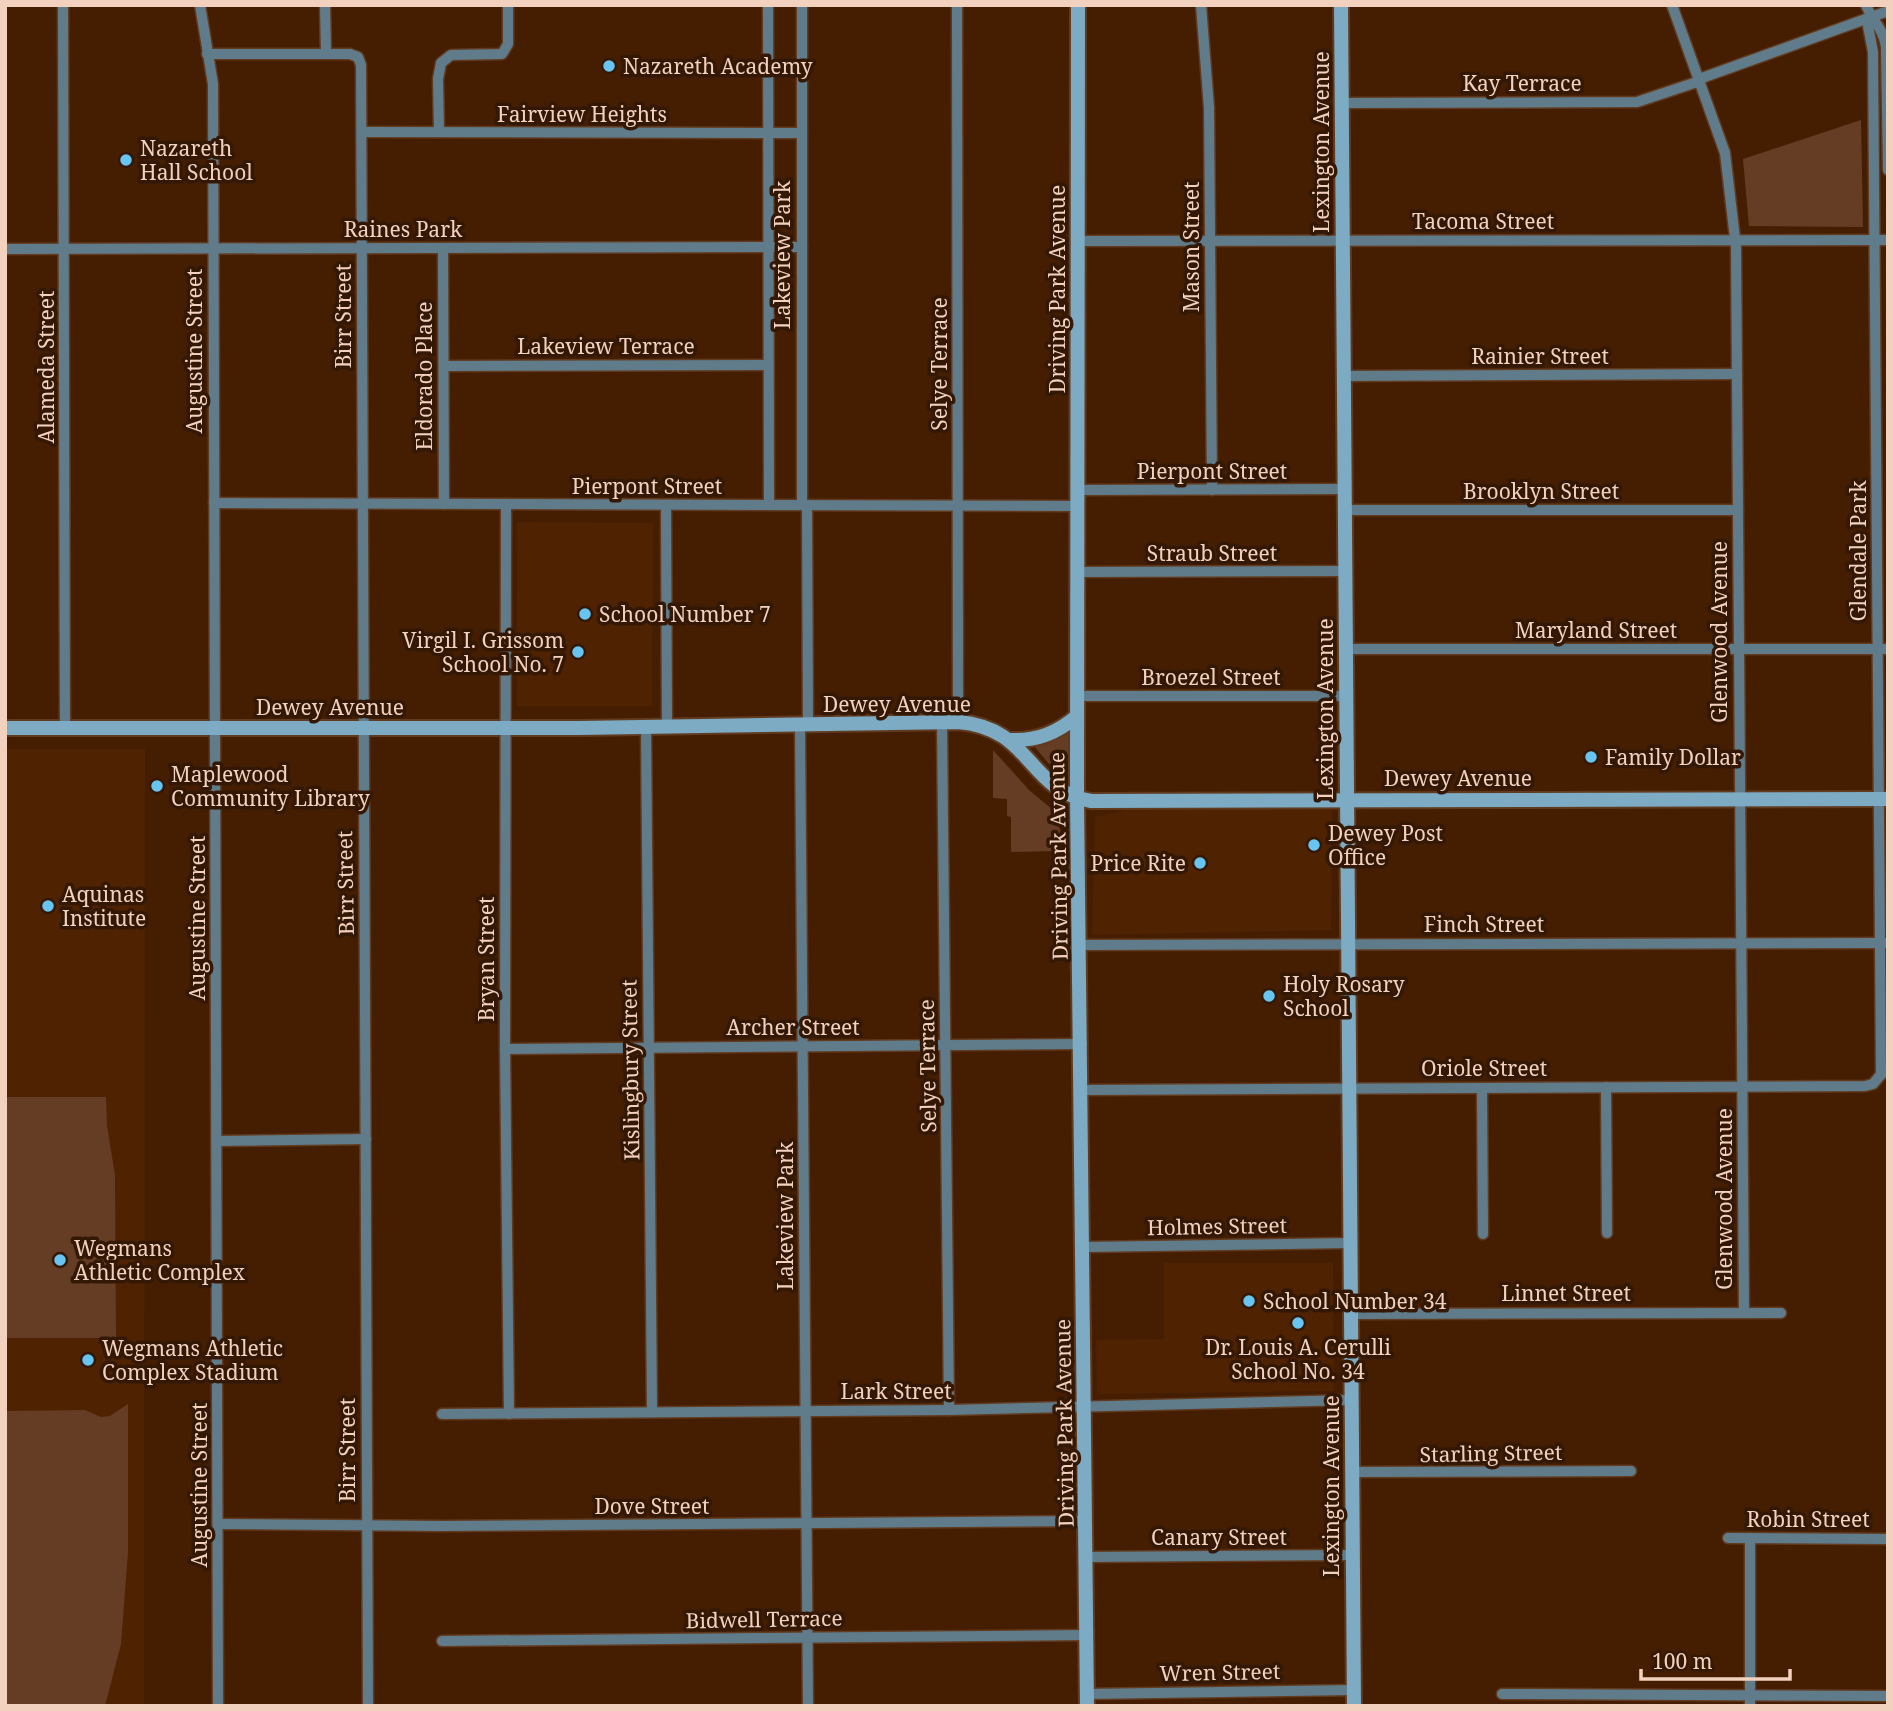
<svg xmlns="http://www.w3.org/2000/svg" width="1893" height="1711" font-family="'Noto Serif',serif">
<rect width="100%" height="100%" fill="#451e02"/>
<!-- built -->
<g fill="#4f2201">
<path d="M517,522L653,523L652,706H517Z"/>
<path d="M5,749H145L144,1706H5Z"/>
<path d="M1131,809H1332L1331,930L1092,935L1095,817Z"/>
<path d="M1164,1263H1333L1334,1391L1097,1394L1096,1340L1164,1339Z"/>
</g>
<!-- green -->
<g fill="#653d24">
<path d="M1861,120L1863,227L1749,226L1743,159Z"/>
<path d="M1068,732V760H1061L1056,772L1033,745Z"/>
<path d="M993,750L1029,790L1053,810L1060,830V851L1011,852V817L1007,816V799L993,798Z"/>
<path d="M5,1097H106L107,1126L115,1175L116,1338H5Z"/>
<path d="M128,1404V1552L121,1644L105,1706H5V1411L85,1410L101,1417L110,1416Z"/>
</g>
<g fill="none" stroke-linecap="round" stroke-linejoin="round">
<defs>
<g id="street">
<path d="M63,5L65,728"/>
<path d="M200,5L213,84L218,1706"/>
<path d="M325,5L326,53"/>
<path d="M768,5L769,505"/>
<path d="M802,5V505"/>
<path d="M957,5L958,722"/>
<path d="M1201,5L1209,108L1212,490"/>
<path d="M1672,5L1725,153L1736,247L1744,1311"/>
<path d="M1866,5C1872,21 1884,29 1886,47L1888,170"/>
<path d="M1871,17L1868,26L1873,52L1881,1075"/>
<path d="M207,54H350L358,57L361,65L368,1706"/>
<path d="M1699,79L1888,11"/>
<path d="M1342,103L1637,102L1700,81"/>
<path d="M362,132L802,133"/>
<path d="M439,132L438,79L441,63L451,55L502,54L508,44V5"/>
<path d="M1078,241L1888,240"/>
<path d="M443,248L444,504"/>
<path d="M5,249L802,247"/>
<path d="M444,366L768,365"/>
<path d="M1344,376L1737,374"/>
<path d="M1079,490L1344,489"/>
<path d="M214,503L1079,506"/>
<path d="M506,504L505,1049L509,1414"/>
<path d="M666,505L667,727"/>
<path d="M807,505L808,726"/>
<path d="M1345,510H1738"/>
<path d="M1079,572L1345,571"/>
<path d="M1346,649H1888"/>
<path d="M1077,696H1346"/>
<path d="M942,723L949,1410"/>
<path d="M800,726L808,1706"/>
<path d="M646,727L652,1411"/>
<path d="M1080,945L1888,943"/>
<path d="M505,1049L1082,1044"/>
<path d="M1606,1087L1607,1233"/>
<path d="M1482,1088L1483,1234"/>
<path d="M1082,1090L1865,1086L1873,1084L1883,1072"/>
<path d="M217,1141L366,1139"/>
<path d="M1083,1247L1350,1243"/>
<path d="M1351,1314L1781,1313"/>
<path d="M442,1414L949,1410L1351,1400"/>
<path d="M1352,1472L1631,1471"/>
<path d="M218,1524L442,1526L1086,1521"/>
<path d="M1728,1538L1888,1539"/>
<path d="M1750,1538V1706"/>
<path d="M1087,1557L1352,1555"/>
<path d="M442,1641L1087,1635"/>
<path d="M1087,1694L1354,1690"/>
<path d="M1502,1694L1888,1696"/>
</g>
<g id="secondary">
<path d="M1078,5L1077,798L1087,1706"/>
<path d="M1341,5L1354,1706"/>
<path d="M5,728H579L958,722C1033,728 1026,790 1091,801L1888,799"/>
<path d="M1011,740C1037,741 1057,733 1077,716"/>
</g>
</defs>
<!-- street casing -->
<use href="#street" stroke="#613b20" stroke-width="13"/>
<!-- secondary casing -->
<use href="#secondary" stroke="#613b20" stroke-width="18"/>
<!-- street -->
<use href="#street" stroke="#607c8b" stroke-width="10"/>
<!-- secondary -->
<use href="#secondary" stroke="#7cabc3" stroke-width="14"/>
</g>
<!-- markers -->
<g fill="#68c4f0" stroke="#341806" stroke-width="2.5">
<circle cx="609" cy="66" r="7"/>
<circle cx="126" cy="160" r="7"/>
<circle cx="585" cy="614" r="7"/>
<circle cx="578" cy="652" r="7"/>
<circle cx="1591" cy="757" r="7"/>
<circle cx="157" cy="786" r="7"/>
<circle cx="1314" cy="845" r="7"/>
<circle cx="1200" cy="863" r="7"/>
<circle cx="48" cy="906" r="7"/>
<circle cx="1269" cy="996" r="7"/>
<circle cx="60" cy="1260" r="7"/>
<circle cx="1249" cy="1301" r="7"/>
<circle cx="1298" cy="1323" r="7"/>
<circle cx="88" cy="1360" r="7"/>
</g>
<g text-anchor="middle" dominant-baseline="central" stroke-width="7" stroke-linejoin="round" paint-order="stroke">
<!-- poi labels -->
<g font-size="21" fill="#f2d1be" stroke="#341806" text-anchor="start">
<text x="623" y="66">Nazareth Academy</text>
<text x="140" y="148">Nazareth<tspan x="140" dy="24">Hall School</tspan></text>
<text x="599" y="614">School Number 7</text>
<text x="564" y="640" text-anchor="end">Virgil I. Grissom<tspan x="564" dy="24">School No. 7</tspan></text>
<text x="1605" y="757">Family Dollar</text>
<text x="171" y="774">Maplewood<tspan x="171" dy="24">Community Library</tspan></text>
<text x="1328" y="833">Dewey Post<tspan x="1328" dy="24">Office</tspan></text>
<text x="1186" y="863" text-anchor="end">Price Rite</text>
<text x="62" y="894">Aquinas<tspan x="62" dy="24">Institute</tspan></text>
<text x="1283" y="984">Holy Rosary<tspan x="1283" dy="24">School</tspan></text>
<text x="74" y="1248">Wegmans<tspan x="74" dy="24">Athletic Complex</tspan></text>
<text x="1263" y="1301">School Number 34</text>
<text x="1298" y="1347" text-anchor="middle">Dr. Louis A. Cerulli<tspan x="1298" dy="24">School No. 34</tspan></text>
<text x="102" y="1348">Wegmans Athletic<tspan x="102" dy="24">Complex Stadium</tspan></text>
</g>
<!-- street labels -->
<g font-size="21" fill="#f2d1be" stroke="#341806">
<text x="1522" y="83">Kay Terrace</text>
<text x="582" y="114">Fairview Heights</text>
<text transform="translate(1321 142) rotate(-90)">Lexington Avenue</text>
<text x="1483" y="221">Tacoma Street</text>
<text x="403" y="229">Raines Park</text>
<text transform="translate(1191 247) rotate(-90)">Mason Street</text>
<text transform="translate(782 255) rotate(-90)">Lakeview Park</text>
<text transform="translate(1057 289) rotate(-90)">Driving Park Avenue</text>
<text transform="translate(343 316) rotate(-90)">Birr Street</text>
<text x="606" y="346">Lakeview Terrace</text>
<text transform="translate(194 351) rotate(-90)">Augustine Street</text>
<text x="1540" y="356">Rainier Street</text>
<text transform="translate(939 364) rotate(-90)">Selye Terrace</text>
<text transform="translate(46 367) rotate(-90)">Alameda Street</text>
<text transform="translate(424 376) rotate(-90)">Eldorado Place</text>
<text x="1212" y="471">Pierpont Street</text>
<text x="647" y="486">Pierpont Street</text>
<text x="1541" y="491">Brooklyn Street</text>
<text transform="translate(1858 551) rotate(-90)">Glendale Park</text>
<text x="1212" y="553">Straub Street</text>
<text x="1596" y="630">Maryland Street</text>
<text transform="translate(1719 632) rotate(-90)">Glenwood Avenue</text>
<text x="1211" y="677">Broezel Street</text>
<text x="897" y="704">Dewey Avenue</text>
<text x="330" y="707">Dewey Avenue</text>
<text transform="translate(1325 709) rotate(-90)">Lexington Avenue</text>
<text x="1458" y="778">Dewey Avenue</text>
<text transform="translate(1058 856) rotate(-91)">Driving Park Avenue</text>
<text transform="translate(345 883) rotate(-91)">Birr Street</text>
<text transform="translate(197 918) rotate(-90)">Augustine Street</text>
<text x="1484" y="924">Finch Street</text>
<text transform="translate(486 959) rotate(-90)">Bryan Street</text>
<text x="793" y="1027">Archer Street</text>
<text transform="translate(927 1066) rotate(-91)">Selye Terrace</text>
<text x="1484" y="1068">Oriole Street</text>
<text transform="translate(630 1070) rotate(-91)">Kislingbury Street</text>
<text transform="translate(1724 1199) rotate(-90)">Glenwood Avenue</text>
<text transform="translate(785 1216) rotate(-90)">Lakeview Park</text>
<text transform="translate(1217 1226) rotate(-1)">Holmes Street</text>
<text x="1566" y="1293">Linnet Street</text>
<text x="896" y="1391">Lark Street</text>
<text transform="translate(1064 1423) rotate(-91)">Driving Park Avenue</text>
<text transform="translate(347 1450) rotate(-90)">Birr Street</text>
<text transform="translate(1491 1453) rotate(-1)">Starling Street</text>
<text transform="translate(199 1485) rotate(-90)">Augustine Street</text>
<text transform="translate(1331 1486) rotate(-90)">Lexington Avenue</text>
<text x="652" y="1506">Dove Street</text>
<text x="1808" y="1519">Robin Street</text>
<text x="1219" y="1537">Canary Street</text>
<text transform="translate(764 1619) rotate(-1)">Bidwell Terrace</text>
<text transform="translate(1220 1672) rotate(-1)">Wren Street</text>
</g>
</g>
<!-- border -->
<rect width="1893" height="1711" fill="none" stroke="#f2d1be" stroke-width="14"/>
<!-- scale -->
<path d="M1641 1669v10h149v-10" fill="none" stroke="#f2d1be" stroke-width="3.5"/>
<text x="1652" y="1669" font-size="21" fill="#f2d1be" stroke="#341806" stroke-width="5" paint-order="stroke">100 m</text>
</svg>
